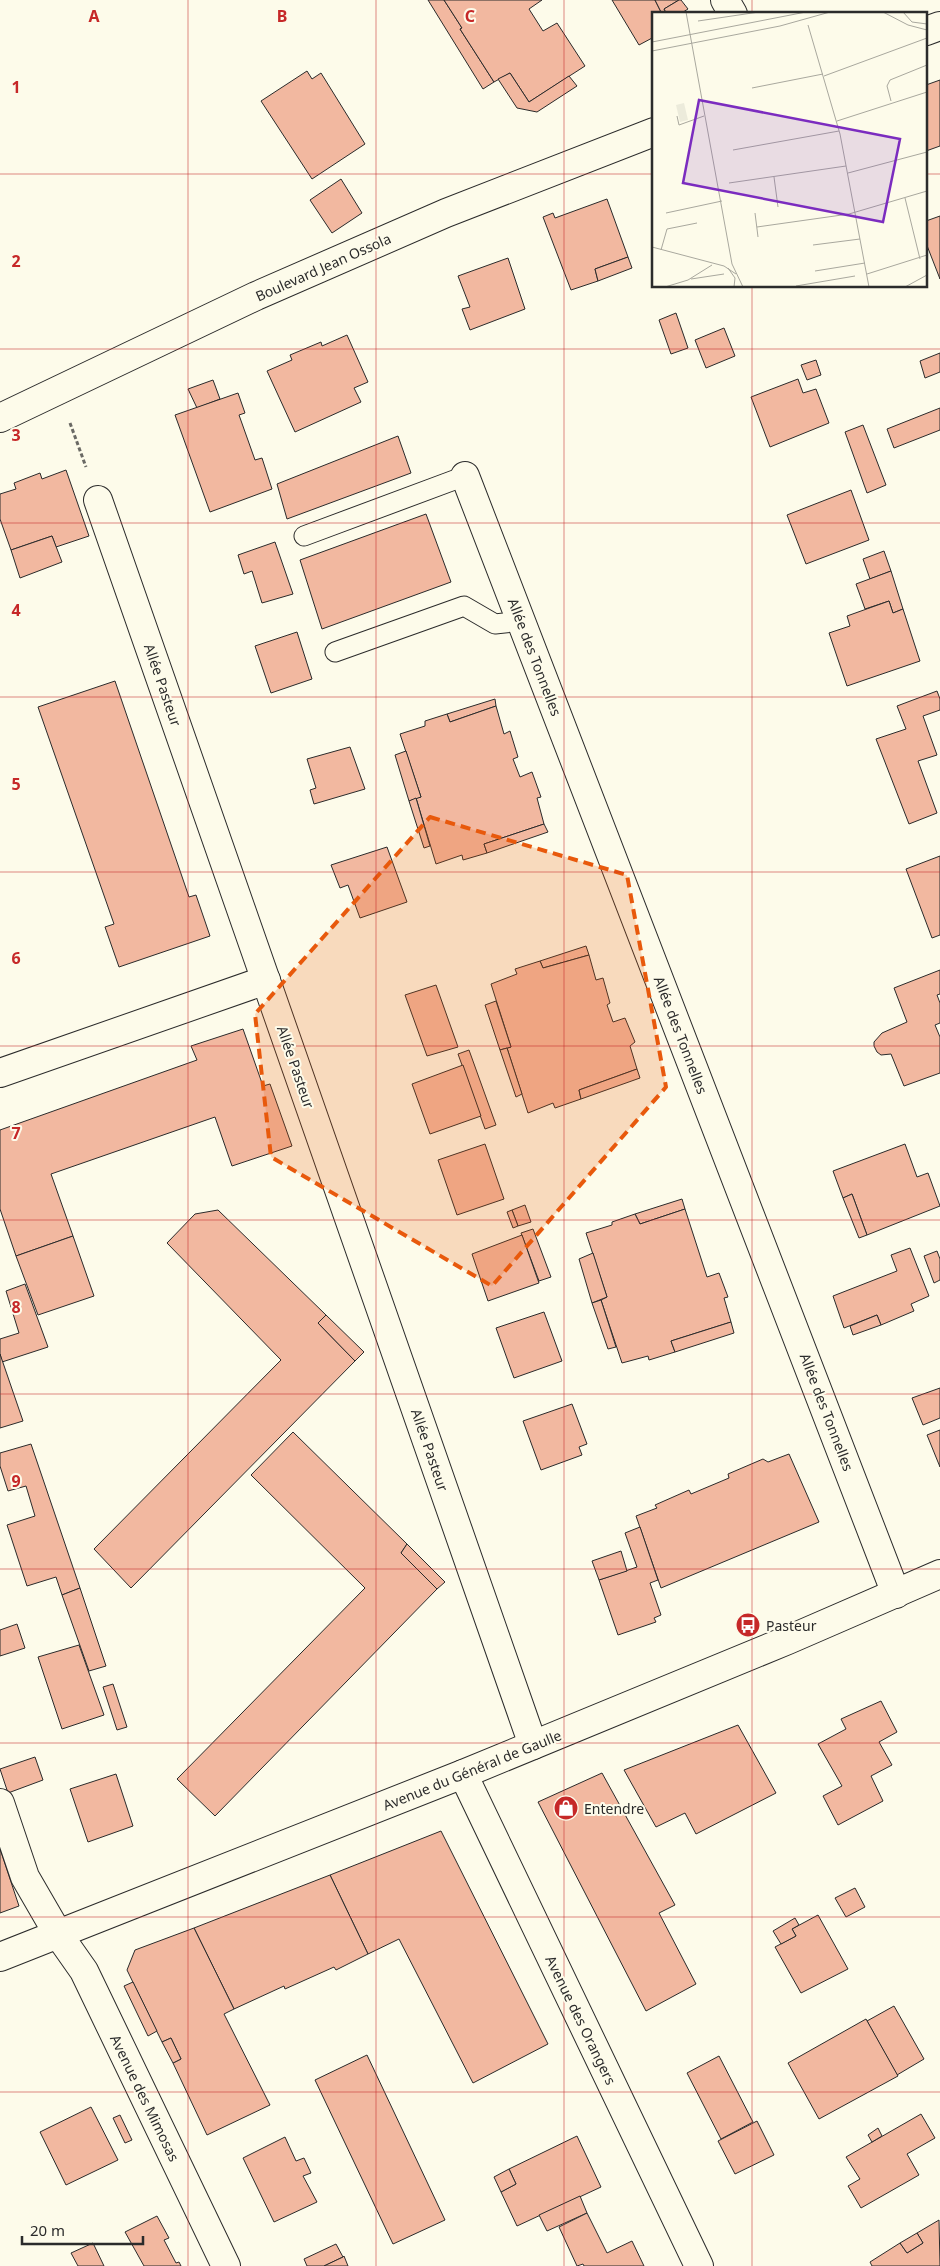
<svg xmlns="http://www.w3.org/2000/svg" width="940" height="2266" font-family="'Noto Sans',sans-serif">
<rect width="100%" height="100%" fill="#fdfbea"/>
<!-- building -->
<g fill="#f2b8a0" stroke="#2b2b2b">
<path d="M428,0H444L462,28L460,29L494,82L483,89Z"/>
<path d="M444,0H542L529,9L543,31L557,23L585,66L529,102L510,73L494,82L460,29L462,28Z"/>
<path d="M612,0H655L662,14H654V37L639,45Z"/>
<path d="M655,0H679L664,9L667,14H662Z"/>
<path d="M679,0H681L688,9L680,14H667L664,9Z"/>
<path d="M307,71L312,79L321,73L365,144L312,179L261,101Z"/>
<path d="M510,73L529,102L569,76L577,86L537,112L517,108L498,79Z"/>
<path d="M940,80V146L926,151V85Z"/>
<path d="M341,179L362,213L332,233L310,200Z"/>
<path d="M607,199L628,257L595,269L598,281L571,290L543,217L553,213L555,218Z"/>
<path d="M940,216V279L926,243V221Z"/>
<path d="M628,257L632,268L598,281L595,269Z"/>
<path d="M508,258L525,309L470,330L462,309L470,307L458,276Z"/>
<path d="M676,313L688,348L671,354L659,320Z"/>
<path d="M724,328L735,356L706,368L695,340Z"/>
<path d="M347,335L368,382L354,388L361,402L295,432L267,371L292,360L290,355L321,342L322,346Z"/>
<path d="M940,353V372L925,378L920,361Z"/>
<path d="M816,360L821,375L807,380L801,365Z"/>
<path d="M798,379L803,393L816,389L829,423L770,447L751,397Z"/>
<path d="M213,380L220,399L197,408L188,389Z"/>
<path d="M238,393L245,413L239,415L255,460L262,458L272,489L210,512L175,415Z"/>
<path d="M940,408V430L894,448L887,429Z"/>
<path d="M863,425L886,485L867,493L845,432Z"/>
<path d="M398,436L411,473L287,519L277,484Z"/>
<path d="M66,470L89,536L56,547L52,536L11,550L0,519V494L16,489L14,483L40,473L42,479Z"/>
<path d="M851,490L869,540L806,564L787,515Z"/>
<path d="M426,514L451,582L322,629L300,560Z"/>
<path d="M52,536L62,562L20,578L11,550Z"/>
<path d="M275,542L293,594L262,603L252,571L244,574L238,555Z"/>
<path d="M884,551L891,571L870,579L863,559Z"/>
<path d="M891,571L903,609L893,613L889,601L865,609L856,584Z"/>
<path d="M889,601L893,613L903,609L920,661L847,686L829,633L850,626L847,616Z"/>
<path d="M297,632L312,679L271,693L255,646Z"/>
<path d="M115,681L189,897L196,895L210,936L119,967L105,927L114,924L38,707Z"/>
<path d="M937,691L940,699V710L923,716L937,755L918,761L937,813L909,824L876,739L906,729L897,706Z"/>
<path d="M495,699L496,706L450,722L447,714Z"/>
<path d="M496,706L504,734L510,731L518,757L513,759L520,777L532,772L541,797L537,798L544,824L484,844L487,853L463,860L462,855L436,864L416,798L421,797L400,734L425,726V721L447,714L450,722Z"/>
<path d="M350,747L365,789L314,804L310,790L316,788L307,759Z"/>
<path d="M406,751L421,797L409,801L395,755Z"/>
<path d="M416,798L430,846L424,848L409,801Z"/>
<path d="M544,824L548,832L487,853L484,844Z"/>
<path d="M387,847L407,902L360,918L348,885L340,888L331,865Z"/>
<path d="M940,856V935L932,938L906,869Z"/>
<path d="M586,946L589,955L543,968L540,961Z"/>
<path d="M589,955L596,980L603,978L610,1003L607,1005L613,1022L625,1018L635,1042L630,1046L637,1069L579,1090L581,1099L555,1108L553,1103L528,1113L507,1048L511,1047L491,984L517,974L515,969L540,961L543,968Z"/>
<path d="M940,970V994L937,995L940,1003V1023L935,1025L940,1037V1073L904,1086L891,1054L881,1055L877,1052L874,1046V1042L882,1033L907,1022L894,988Z"/>
<path d="M436,985L458,1047L427,1056L405,995Z"/>
<path d="M496,1001L511,1047L500,1050L485,1005Z"/>
<path d="M243,1029L263,1086L270,1084L292,1146L232,1166L215,1117L51,1174L73,1236L16,1256L0,1209V1130L197,1060L191,1046Z"/>
<path d="M507,1048L522,1094L516,1097L500,1050Z"/>
<path d="M469,1050L496,1125L485,1129L458,1054Z"/>
<path d="M463,1065L481,1116L430,1134L412,1084Z"/>
<path d="M637,1069L640,1078L581,1099L579,1090Z"/>
<path d="M485,1144L504,1199L457,1215L438,1160Z"/>
<path d="M905,1144L917,1177L928,1173L940,1206L867,1235L852,1194L843,1198L833,1171Z"/>
<path d="M852,1194L867,1235L859,1238L843,1198Z"/>
<path d="M682,1199L685,1209L640,1224L635,1214Z"/>
<path d="M525,1205L531,1222L518,1226L512,1210Z"/>
<path d="M685,1209L707,1277L719,1273L728,1297L724,1298L731,1322L671,1341L675,1352L649,1360L648,1356L622,1363L601,1300L607,1297L586,1233L612,1225V1222L635,1214L640,1224Z"/>
<path d="M218,1210L326,1315L318,1323L355,1361L131,1588L94,1549L281,1360L167,1243L195,1214Z"/>
<path d="M512,1210L518,1226L513,1228L507,1212Z"/>
<path d="M533,1229L551,1277L539,1281L521,1233Z"/>
<path d="M522,1235L539,1283L488,1301L472,1254Z"/>
<path d="M73,1236L94,1296L38,1315L16,1256Z"/>
<path d="M910,1248L929,1296L911,1304L914,1311L881,1325L877,1315L844,1328L833,1296L897,1271L891,1255Z"/>
<path d="M937,1251L940,1259V1280L934,1283L924,1256Z"/>
<path d="M593,1253L607,1297L592,1303L579,1259Z"/>
<path d="M25,1284L48,1347L2,1362L0,1354V1339L19,1333L6,1291Z"/>
<path d="M601,1300L616,1347L608,1349L592,1303Z"/>
<path d="M544,1312L562,1361L514,1378L496,1328Z"/>
<path d="M326,1315L364,1352L355,1361L318,1323Z"/>
<path d="M877,1315L881,1325L853,1335L850,1326Z"/>
<path d="M731,1322L734,1333L675,1352L671,1341Z"/>
<path d="M0,1354L23,1421L0,1428Z"/>
<path d="M940,1388V1418L923,1425L912,1398Z"/>
<path d="M572,1404L587,1444L579,1447L582,1455L541,1470L523,1421Z"/>
<path d="M940,1430V1467L927,1435Z"/>
<path d="M293,1432L407,1544L401,1553L437,1589L215,1816L177,1779L365,1588L251,1475Z"/>
<path d="M31,1444L80,1588L62,1595L56,1577L27,1586L7,1525L35,1516L26,1486L8,1491L0,1466V1453Z"/>
<path d="M789,1454L819,1522L661,1588L636,1516L657,1508L655,1505L689,1490L691,1494L729,1478L728,1474L763,1459L768,1462Z"/>
<path d="M640,1527L658,1580L650,1583L661,1615L654,1618L656,1622L618,1635L599,1580L637,1567L625,1533Z"/>
<path d="M407,1544L445,1582L437,1589L401,1553Z"/>
<path d="M621,1551L627,1571L599,1580L592,1561Z"/>
<path d="M80,1588L106,1666L89,1671L62,1595Z"/>
<path d="M17,1624L25,1648L0,1656V1630Z"/>
<path d="M79,1645L104,1715L62,1729L38,1657Z"/>
<path d="M113,1684L127,1727L117,1730L103,1687Z"/>
<path d="M881,1701L897,1732L879,1742L892,1765L871,1776L883,1801L838,1825L823,1796L842,1786L818,1744L846,1729L841,1719Z"/>
<path d="M738,1725L776,1793L696,1834L685,1813L656,1827L624,1770Z"/>
<path d="M35,1757L43,1780L8,1793L0,1769Z"/>
<path d="M602,1773L675,1905L659,1913L696,1984L646,2011L538,1802Z"/>
<path d="M116,1774L133,1826L88,1842L70,1789Z"/>
<path d="M441,1831L548,2044L473,2083L399,1939L368,1954L330,1875Z"/>
<path d="M0,1849L19,1906L0,1913Z"/>
<path d="M330,1875L368,1954L336,1970L334,1967L285,1989L284,1986L234,2009L194,1928Z"/>
<path d="M855,1888L865,1907L846,1917L835,1898Z"/>
<path d="M818,1915L848,1969L801,1993L775,1947L796,1936L792,1929Z"/>
<path d="M795,1918L799,1925L792,1929L796,1936L781,1944L773,1931Z"/>
<path d="M194,1928L234,2009L224,2014L270,2105L207,2135L173,2063L181,2059L171,2038L162,2042L127,1970L135,1950Z"/>
<path d="M133,1982L157,2031L148,2036L124,1986Z"/>
<path d="M894,2006L924,2059L897,2075L867,2021Z"/>
<path d="M866,2019L898,2076L819,2119L788,2063Z"/>
<path d="M171,2038L181,2059L173,2063L162,2042Z"/>
<path d="M367,2055L445,2220L393,2244L315,2080Z"/>
<path d="M719,2056L753,2122L721,2139L687,2073Z"/>
<path d="M91,2107L118,2160L66,2185L40,2132Z"/>
<path d="M921,2114L935,2138L907,2154L919,2175L861,2208L848,2186L860,2179L846,2157Z"/>
<path d="M120,2115L132,2140L125,2143L113,2118Z"/>
<path d="M757,2121L774,2155L735,2174L718,2141Z"/>
<path d="M878,2128L882,2136L872,2142L868,2135Z"/>
<path d="M577,2136L601,2187L517,2226L501,2192L516,2184L509,2169Z"/>
<path d="M285,2137L296,2161L304,2158L311,2173L303,2176L317,2202L274,2222L243,2158Z"/>
<path d="M509,2169L516,2184L501,2192L494,2177Z"/>
<path d="M580,2196L587,2213L547,2231L539,2215Z"/>
<path d="M587,2213L607,2253L632,2241L644,2266H584L583,2264L577,2266L559,2227Z"/>
<path d="M157,2216L169,2238L164,2240L176,2263L179,2262L181,2266H144L125,2232Z"/>
<path d="M939,2220L940,2266H872L870,2262L900,2243L907,2253L923,2243L917,2233Z"/>
<path d="M917,2233L923,2243L907,2253L900,2243Z"/>
<path d="M93,2243L104,2266H78L71,2253Z"/>
<path d="M336,2244L343,2257L324,2266H307L304,2259Z"/>
<path d="M344,2256L348,2266H324L343,2257Z"/>
</g>
<g fill="none" stroke-linecap="round" stroke-linejoin="round">
<defs>
<g id="lane">
<path d="M304,536L465,476"/>
<path d="M335,652L464,606L495,624L522,621"/>
</g>
<g id="street">
<path d="M725,0L733,14"/>
<path d="M926,31L940,26"/>
<path d="M0,418L256,296L446,213L654,132"/>
<path d="M465,476L896,1594"/>
<path d="M98,500L533,1745"/>
<path d="M0,1073L266,980"/>
<path d="M463,1774L699,2266"/>
<path d="M0,1803L25,1877L58,1934L84,1971L226,2266"/>
</g>
<path id="secondary" d="M0,1957L463,1774L788,1640L940,1574"/>
</defs>
<!-- lane casing -->
<use href="#lane" stroke="#2b2b2b" stroke-width="21"/>
<!-- street casing -->
<use href="#street" stroke="#2b2b2b" stroke-width="30"/>
<!-- secondary casing -->
<use href="#secondary" stroke="#2b2b2b" stroke-width="30"/>
<!-- path -->
<path stroke="#6a6964" stroke-width="3" stroke-dasharray="4 2.5" stroke-linecap="butt" d="M70,423L86,467"/>
<!-- lane -->
<use href="#lane" stroke="#fdfbea" stroke-width="19"/>
<!-- street -->
<use href="#street" stroke="#fdfbea" stroke-width="28"/>
<!-- secondary -->
<use href="#secondary" stroke="#fdfbea" stroke-width="28"/>
</g>
<!-- marked area -->
<path fill="#e8590c" fill-opacity="0.2" stroke="#e8590c" stroke-width="4" stroke-dasharray="10 6" stroke-linejoin="round" d="M430,817L627,875L666,1087L492,1286L271,1157L255,1014Z"/>
<!-- grid -->
<path fill="none" stroke="#c62828" stroke-width="1" stroke-opacity="0.55" d="M188,0V2266M376,0V2266M564,0V2266M752,0V14M0,174H654M926,174H940M752,286V2266M0,349H940M0,523H940M0,697H940M0,872H940M0,1046H940M0,1220H940M0,1394H940M0,1569H940M0,1743H940M0,1917H940M0,2092H940"/>
<!-- icons -->
<defs>
<symbol id="bus-disc" viewBox="-11 -11 22 22"><circle r="9.5" fill="#c62828" stroke="#fdfbea"/><path d="M-5-6H5V4H4V6H2V4H-2V6H-4V4H-5ZM-3.5-4V0h7V-4ZM-3.5 1.2v1.5H-2V1.2ZM2 1.2v1.5H3.5V1.2Z" fill="#fff"/></symbol>
<symbol id="shop-disc" viewBox="-11 -11 22 22"><circle r="9.5" fill="#c62828" stroke="#fdfbea"/><path d="M-5-2.5h2.3a2.7 3.5 0 0 1 5.4 0H5L5.5 6h-11ZM-1.5-2.5h3a1.5 2.3 0 0 0-3 0Z" fill="#fff"/></symbol>
</defs>
<g fill-rule="evenodd">
<use href="#bus-disc" x="734" y="1611" width="28" height="28"/>
<use href="#shop-disc" x="552" y="1794" width="28" height="28"/>
</g>
<g text-anchor="middle" dominant-baseline="central" stroke-width="4" stroke-linejoin="round" paint-order="stroke">
<!-- street labels -->
<g font-size="14" fill="#2b2b2b" stroke="#fdfbea">
<text transform="translate(323 267) rotate(-24)">Boulevard Jean Ossola</text>
<text transform="translate(535 657) rotate(69)">Allée des Tonnelles</text>
<text transform="translate(163 685) rotate(71)">Allée Pasteur</text>
<text transform="translate(681 1035) rotate(69)">Allée des Tonnelles</text>
<text transform="translate(296 1067) rotate(71)">Allée Pasteur</text>
<text transform="translate(827 1412) rotate(69)">Allée des Tonnelles</text>
<text transform="translate(430 1450) rotate(71)">Allée Pasteur</text>
<text transform="translate(472 1770) rotate(-22)">Avenue du Général de Gaulle</text>
<text transform="translate(581 2020) rotate(64)">Avenue des Orangers</text>
<text transform="translate(145 2098) rotate(64)">Avenue des Mimosas</text>
</g>
<!-- poi labels -->
<g font-size="14" fill="#2b2b2b" stroke="#fdfbea" text-anchor="start">
<text x="766" y="1625">Pasteur</text>
<text x="584" y="1808">Entendre</text>
</g>
</g>
<!-- overview -->
<g transform="translate(652 12)">
<rect width="275" height="275" fill="#fdfbea"/>
<path d="M32,91L36,108L28,110L24,93Z" fill="#ecebdb"/>
<path fill="none" stroke="#a9a89e" stroke-width="1" d="M34,0L80,252L91,275M231,0L256,13L275,18M251,0L260,10L275,12M46,9L107,0M156,13L188,122L217,275M0,30L154,0M0,39L128,14L178,0M172,64L275,26M100,76L171,62M239,89L235,74L238,68L275,53M25,104L27,113L52,104M185,109L275,80M81,138L187,119M196,161L275,140M122,165L126,195M77,171L194,154M253,186L268,247M14,201L70,189M103,201L106,225M105,215L197,202L275,179M161,233L208,227M0,235L72,254L84,262M9,238L15,217L45,211M76,256L83,266L82,275M163,259L213,251M215,262L275,243M39,267L72,262M144,274L203,264M13,275L36,268L60,253M253,275L275,263"/>
<path fill="#7b2cbf" fill-opacity="0.15" stroke="#7b2cbf" stroke-width="2.5" d="M47,88L248,127L231,210L31,171Z"/>
<rect width="275" height="275" fill="none" stroke="#2b2b2b" stroke-width="2.5"/>
</g>
<g font-size="16" text-anchor="middle" font-weight="bold" fill="#c62828" stroke="#fdfbea" stroke-width="4" stroke-linejoin="round" paint-order="stroke">
<text x="94" y="22">A</text>
<text x="282" y="22">B</text>
<text x="470" y="22">C</text>
<text x="16" y="93">1</text>
<text x="16" y="267">2</text>
<text x="16" y="441">3</text>
<text x="16" y="616">4</text>
<text x="16" y="790">5</text>
<text x="16" y="964">6</text>
<text x="16" y="1139">7</text>
<text x="16" y="1313">8</text>
<text x="16" y="1487">9</text>
</g>
<!-- scale -->
<path d="M22 2236v8h121v-8" fill="none" stroke="#2b2b2b" stroke-width="2.5"/>
<text x="30" y="2236" font-size="15" fill="#2b2b2b" stroke="#fdfbea" stroke-width="4" paint-order="stroke">20 m</text>
</svg>
